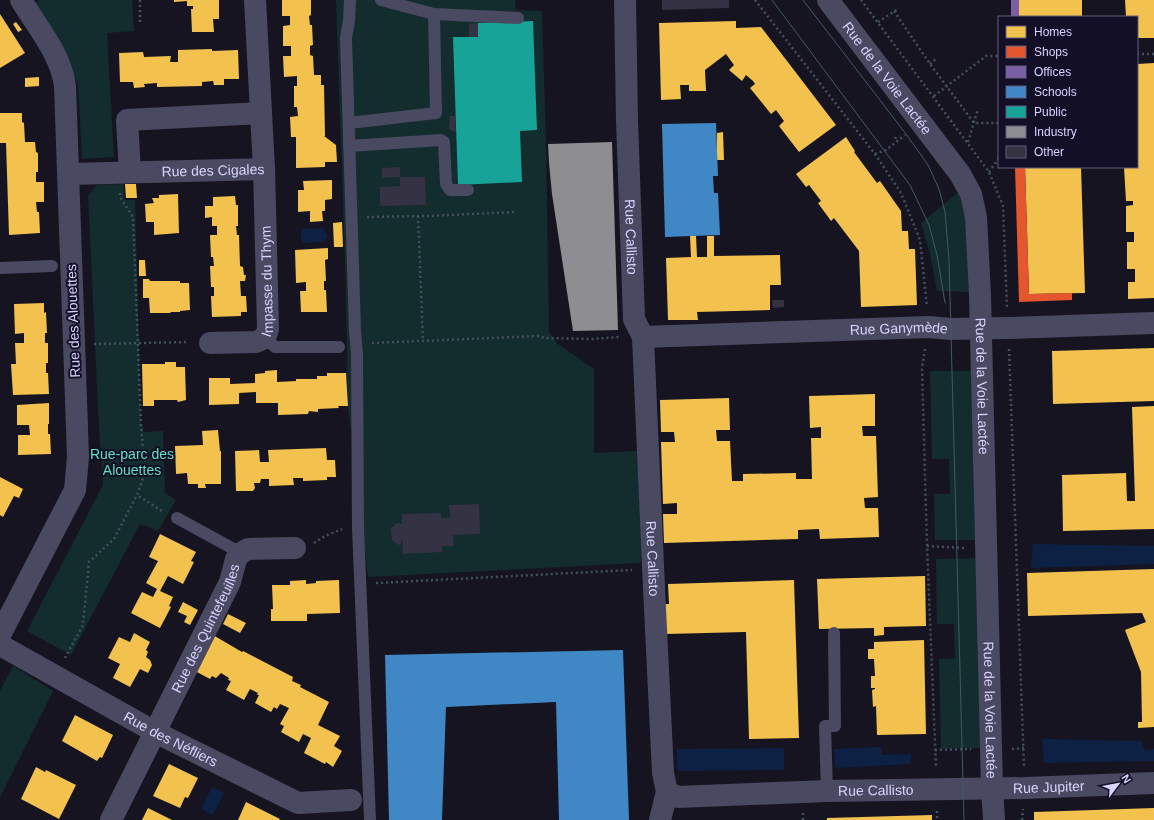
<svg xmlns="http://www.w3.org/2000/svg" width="1154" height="820" font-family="Arial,sans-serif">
<rect width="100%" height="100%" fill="#161421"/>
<!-- green -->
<g fill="#132c2d">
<path d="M40,0H132L134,31L107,33L114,157L82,159L78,84L33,4Z"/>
<path d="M336,0H515L516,10L542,11L546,144L549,332L558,344L594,369V453L638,451L643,544L640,563L368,577L348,406L345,258Z"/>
<path d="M123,184L125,200H135L141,426H143V432L163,431L165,493L176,500L158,531L140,524L71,655L27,631L103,485L99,428L88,195L97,185Z"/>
<path d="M960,191L967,214L969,292L937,291L930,253L921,223Z"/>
<path d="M930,371H971L975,540H935L934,494H950L949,459H932Z"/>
<path d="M978,558L983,748L941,749L939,659L955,658L954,624H937L936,559Z"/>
<path d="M13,666L53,691L0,797V691Z"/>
</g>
<!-- water -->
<g fill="#0d2144">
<path d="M322,228L327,234V237L322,242L304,243L301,240V232L303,229Z"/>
<path d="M1033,544L1154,546V564L1031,568Z"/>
<path d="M1042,739L1141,741L1145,750L1154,749V761L1044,763Z"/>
<path d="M881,747L882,755L911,754V764L835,768L834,749Z"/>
<path d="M784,748V770L677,771V749Z"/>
<path d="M212,787L224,793L213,815L201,809Z"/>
</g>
<!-- homes -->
<g fill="#f2c14e">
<path d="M174,0H219V19H213L214,32H192L191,9H193V6H187V1L174,2Z"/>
<path d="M282,0H311V15L309,16L310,25H312L313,45L310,46V55L313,56L314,75H321V85H324L325,136H324L336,145L337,162H325V167L296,168V137H291L290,117L298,116L297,107H294V86H297V76L284,77L283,56H291V46H283V26L290,25V16H282Z"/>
<rect x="1019" y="0" width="63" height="17"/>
<path d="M1125,0H1154V38H1137V17H1126Z"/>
<path d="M0,14L25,53L0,68Z"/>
<path d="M736,21V28L761,27L836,125L799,152L779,126L784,121L776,110L771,114L750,88L755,84L753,81L746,75L742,81L729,70L734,65L726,54L705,70L706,91H689V85H680L681,99L661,100L659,23Z"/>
<path d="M16,22L22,30L18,32L13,24Z"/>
<path d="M212,49V51L238,50L239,79H224V85H214L213,81L202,82V86L157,87V83L144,84L145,87L134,88L133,82H120L119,53L143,52L144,57L171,56L170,62H178V50Z"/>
<path d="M1154,63V298L1128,299V282H1135V269H1127V242H1134V232H1126V206L1133,205V201H1126L1124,167H1137V64Z"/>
<path d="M39,77V86L25,87V78Z"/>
<path d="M0,113H22V122L24,123L25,142H35L36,152L38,153V172H36V182H44V202H36L37,212H39L40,233L9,235L6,143H0Z"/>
<path d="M723,132L724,160H717V133Z"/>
<path d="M846,137L855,151L854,152L877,183L880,181L901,211L902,231H908L909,249H915L917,305L861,307L859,251L834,218L831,221L818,203L821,201L809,185L806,187L796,174Z"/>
<path d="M1025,167H1081L1085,293L1029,294Z"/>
<path d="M332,180V199L325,200V211H322L323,221L310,222V211L298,212V190H304L303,181Z"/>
<path d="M125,184H136L137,198H126Z"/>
<path d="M178,194L179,233L154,235V222H146L145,204L154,203L152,198H159V195Z"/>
<path d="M235,196L236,205H238V226H236L237,235H239L240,266L243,267L244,275H246L245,281H240L241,296H246L247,312H241V316L212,317L211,296H214V287H211L210,266H214L213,257H211L210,235H217V226H212V217L205,218V206H213V197Z"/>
<path d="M342,222L343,247H334L333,223Z"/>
<path d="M690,236H696L697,257H707V236H714V256L780,255L781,285H770V310L697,312L698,320H668L666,258L691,257Z"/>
<path d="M328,248V259L325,260L326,281H324V290H326L327,312H301L300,291H306V282L296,283L295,250Z"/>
<path d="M139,260H145L146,276H139Z"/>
<path d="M143,279H149L150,281H180V283H189L190,310L180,311V312H171L170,313H150L149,298H143Z"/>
<path d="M44,303V313L46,312L47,333H45V343H48V363H46V373H48L49,394L13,395L11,364H16L15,343H24V333L15,334L14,304Z"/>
<path d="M1154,348V401L1053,404L1052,351Z"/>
<path d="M165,362H176V367H185L186,400L178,402L177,400H154V406H143L142,364H165Z"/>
<path d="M277,370V382L296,381V379H317V376H327V373H346L348,406H338L339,408L318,409V412L309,411L308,414L278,415V403H256V392L239,393V404L209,405V378H230V384L255,383V374L265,373V371Z"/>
<path d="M875,394V426H862L863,436H876L878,497L864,498L865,508H878L879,537L820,539L819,529L798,530V539L664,543L663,514H677V503L663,504L661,442H675L674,432H661L660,400L729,398L730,430H716L717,441H730L732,481H743V474L796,473V479H812L811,438H821V427L810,428L809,396Z"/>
<path d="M49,403V424H48V434H50L51,454L18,455V435H30L29,425H17V405Z"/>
<path d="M1154,406V529L1063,531L1062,475L1126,473L1127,501H1135L1132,407Z"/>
<path d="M218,430L220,451H221V484H205L206,488H198V484H188L187,473L176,474L175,446L203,445L202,431Z"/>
<path d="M326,448L327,460H335L336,477H327V480L303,481V478H293L294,485L269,486V479H261L260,483H254L255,488L253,491H236L235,451L259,450L260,462H269L268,450Z"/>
<path d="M0,477L23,489L19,498L14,496L3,517L0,515Z"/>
<path d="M160,534L196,552L191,561L194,562L183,584L168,576L160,591L173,597L169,606L171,607L160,628L131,613L142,592L153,597L157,589L146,583L158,561L149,557Z"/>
<path d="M1154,569V727L1138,728V722H1142L1141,672L1125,630L1146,622L1142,613L1028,616L1027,573Z"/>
<path d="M925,576L926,626L884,627V635L874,636V628L819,629L817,579Z"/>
<path d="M306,580V584L316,583V581L339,580L340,613L307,614V621H271V609H273L272,585H290V581Z"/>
<path d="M794,580L799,738L749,739L746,632L666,634L665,604H669L668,584Z"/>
<path d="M183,602L198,610L190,625L184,622L187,616L178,612Z"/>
<path d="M228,614L246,623L240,633L223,624Z"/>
<path d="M134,633L150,642L146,650L148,652L146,657L150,660L152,665L148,673L140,669L130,687L113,678L120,664L108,658L119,637L130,642Z"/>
<path d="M213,635L242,652L243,651L293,677L292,681L301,685L300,687L329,702L318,725L340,736L334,746L342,751L333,767L326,762L325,764L304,753L311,738L303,734L299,742L281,732L284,726L280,724L289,708L280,704L277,709L274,707L271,712L255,703L259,695H257L258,693L250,689L244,700L226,690L231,681L228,680L229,678L221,673L216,678L212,676L210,679L195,671Z"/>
<path d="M924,640L926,734L877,735L876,706L873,707L872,690L875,689V688H871V676H875L874,659H868V649H874V642Z"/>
<path d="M75,715L113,735L102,758L100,757L97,761L62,741Z"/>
<path d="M169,764L198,778L188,798L185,797L180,808L153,796Z"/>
<path d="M36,767L45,772L46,770L76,785L59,819L21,799Z"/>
<path d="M246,802L280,819L279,820H238Z"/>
<path d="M148,808L172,820H142Z"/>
<path d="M1154,808V820H1034V812Z"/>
<path d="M932,815V820H827V818Z"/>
</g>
<!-- shops -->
<path fill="#e4572e" d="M1015,167H1025L1029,294L1072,293V300L1019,302Z"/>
<!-- offices -->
<rect fill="#7b5ea7" x="1011" y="0" width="8" height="17"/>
<!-- schools -->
<g fill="#3f88c5">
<path d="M716,123L718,176H713L714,193H718L720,235L665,237L662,124Z"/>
<path d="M623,650L629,820H559L556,702L446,707L442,820H389L385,655Z"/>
</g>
<!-- public -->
<path fill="#17a398" d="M533,21L537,130L520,131L522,182L458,185L453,37H478V23Z"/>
<!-- industry -->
<path fill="#8d8d92" d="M612,142L618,330L573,331L552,194L549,163L548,144Z"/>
<!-- building -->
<g fill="#343243">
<path d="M662,0H729V8L662,10Z"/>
<path d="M478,23V37H469V24Z"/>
<path d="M450,116H455L456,132L449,129Z"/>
<path d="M400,167V177L382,178V168Z"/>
<path d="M400,177H425L426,205L380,206V187L400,186Z"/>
<path d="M772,300H784V307L773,308Z"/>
<path d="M479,504L480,534L453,535L454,546H442V552L403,554L402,540H401V544L398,545L392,540L391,528L397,523H400V524H402V514L441,513V518H450L449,505Z"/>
</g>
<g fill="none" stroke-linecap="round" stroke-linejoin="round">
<!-- path -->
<g stroke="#44505f" stroke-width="2.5" stroke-dasharray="2 3" stroke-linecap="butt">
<path d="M140,0V23"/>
<path d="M755,0L875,154L901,193L920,240L927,307"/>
<path d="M861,0L989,172L1003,206L1007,308"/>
<path d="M894,11L930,64L974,123H999"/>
<path d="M878,22L898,9"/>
<path d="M1137,54H1154"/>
<path d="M930,64L937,58"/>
<path d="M934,96L986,56H999"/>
<path d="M895,137L897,141"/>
<path d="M968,142L978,109"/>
<path d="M875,154L886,150L905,135"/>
<path d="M989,172L999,158"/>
<path d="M120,193V197L133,217L141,426L145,472L137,495L162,511"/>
<path d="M418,216L423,341"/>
<path d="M367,217L427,216L516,212"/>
<path d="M372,343L539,336L545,338L592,339L619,337"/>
<path d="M94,344L189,342"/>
<path d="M925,349L922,368L927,546L936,768"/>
<path d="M1009,349L1024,768"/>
<path d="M314,543L325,536L342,529"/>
<path d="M927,546L964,548"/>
<path d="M376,583L632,570"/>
<path d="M65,658L83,625L89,562L114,539L137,495"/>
<path d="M1012,749L1024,748"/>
<path d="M935,750L971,749"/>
<path d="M937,811V820"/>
<path d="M803,813V820"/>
<path d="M1022,820L1023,809"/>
</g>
<!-- lane -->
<g stroke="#4a4962" stroke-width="12">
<path d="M350,0L349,21L346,38L355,331L357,354L358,528L370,820"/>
<path d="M381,0L434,14L518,18"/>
<path d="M349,123L436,113L434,14"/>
<path d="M349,146L441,140L444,142L446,184L450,190H468"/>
<path d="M0,268L52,266"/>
<path d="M265,338L275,347H339"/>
<path d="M177,518L241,553"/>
<path d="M827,791L825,726H835L834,633"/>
</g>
<!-- street -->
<g stroke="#4a4962" stroke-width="22">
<path id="s1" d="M625,0L627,120L634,319L643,337L654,588L663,773L667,792L660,820"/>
<path id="s2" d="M828,0L960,174L971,194L976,217L980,295L992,788L994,820"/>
<path d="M130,172L127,120L261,113"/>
<path id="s3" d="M69,174L264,169"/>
<path id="s4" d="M643,337L929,327L950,329L1008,328L1154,323"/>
<path id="s5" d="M210,343L256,342L265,338L268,329L264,169L255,0"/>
<path d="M0,635L75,490L78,457L65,86C61,54 37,27 21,0"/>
<path id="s6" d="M0,645L155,732L298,803L351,800"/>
<path id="s7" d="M667,792L678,797L827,791L1025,788L1154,783"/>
<path id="s8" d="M111,820L230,582L236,559L241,553L248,549L295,548"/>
</g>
<!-- tram -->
<g stroke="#43596b" stroke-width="1">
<path d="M772,0L910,185L929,225L937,255L945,303"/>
<path d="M803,0L906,134L928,165L939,189L945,212L949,260L964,820"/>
</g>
</g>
<g text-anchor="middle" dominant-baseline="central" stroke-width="4" stroke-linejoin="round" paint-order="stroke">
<!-- street labels -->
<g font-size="14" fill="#d9d4ff" stroke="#130f26">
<text stroke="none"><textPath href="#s2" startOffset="98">Rue de la Voie Lactée</textPath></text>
<text stroke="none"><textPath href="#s3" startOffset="144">Rue des Cigales</textPath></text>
<text stroke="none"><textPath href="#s1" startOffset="237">Rue Callisto</textPath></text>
<text stroke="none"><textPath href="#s5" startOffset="113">Impasse du Thym</textPath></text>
<text transform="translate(73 321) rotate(-92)">Rue des Alouettes</text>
<text stroke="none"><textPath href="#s4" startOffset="256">Rue Ganymède</textPath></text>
<text stroke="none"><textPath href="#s2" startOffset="434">Rue de la Voie Lactée</textPath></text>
<text stroke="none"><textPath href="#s1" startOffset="561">Rue Callisto</textPath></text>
<text stroke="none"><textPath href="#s8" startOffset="214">Rue des Quintefeuilles</textPath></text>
<text stroke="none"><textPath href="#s2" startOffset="758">Rue de la Voie Lactée</textPath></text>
<text stroke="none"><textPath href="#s6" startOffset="195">Rue des Néfliers</textPath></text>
<text stroke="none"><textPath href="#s7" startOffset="383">Rue Jupiter</textPath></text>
<text stroke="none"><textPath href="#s7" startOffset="210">Rue Callisto</textPath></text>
</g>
<!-- park labels -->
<g font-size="14" fill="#5fe0c0" stroke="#130f26">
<text x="132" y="454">Rue-parc des<tspan x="132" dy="16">Alouettes</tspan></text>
</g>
</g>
<!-- legend -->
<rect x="998" y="16" width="140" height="152" fill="#130f26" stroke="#625e7d"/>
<rect x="1006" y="26" width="20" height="12" fill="#f2c14e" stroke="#625e7d"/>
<text x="1034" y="36" font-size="12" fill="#d9d4ff">Homes</text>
<rect x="1006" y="46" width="20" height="12" fill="#e4572e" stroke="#625e7d"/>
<text x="1034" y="56" font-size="12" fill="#d9d4ff">Shops</text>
<rect x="1006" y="66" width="20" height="12" fill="#7b5ea7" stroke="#625e7d"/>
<text x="1034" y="76" font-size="12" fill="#d9d4ff">Offices</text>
<rect x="1006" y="86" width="20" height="12" fill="#3f88c5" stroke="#625e7d"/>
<text x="1034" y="96" font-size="12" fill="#d9d4ff">Schools</text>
<rect x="1006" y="106" width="20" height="12" fill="#17a398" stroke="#625e7d"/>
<text x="1034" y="116" font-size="12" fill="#d9d4ff">Public</text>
<rect x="1006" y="126" width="20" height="12" fill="#8d8d92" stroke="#625e7d"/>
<text x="1034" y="136" font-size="12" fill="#d9d4ff">Industry</text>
<rect x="1006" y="146" width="20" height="12" fill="#343243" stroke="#625e7d"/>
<text x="1034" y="156" font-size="12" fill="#d9d4ff">Other</text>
<!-- north arrow -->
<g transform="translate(1118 784) rotate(58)" stroke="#130f26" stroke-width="3" paint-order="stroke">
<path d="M0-3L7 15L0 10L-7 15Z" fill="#d9d4ff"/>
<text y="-6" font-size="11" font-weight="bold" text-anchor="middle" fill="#d9d4ff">N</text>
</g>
</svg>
